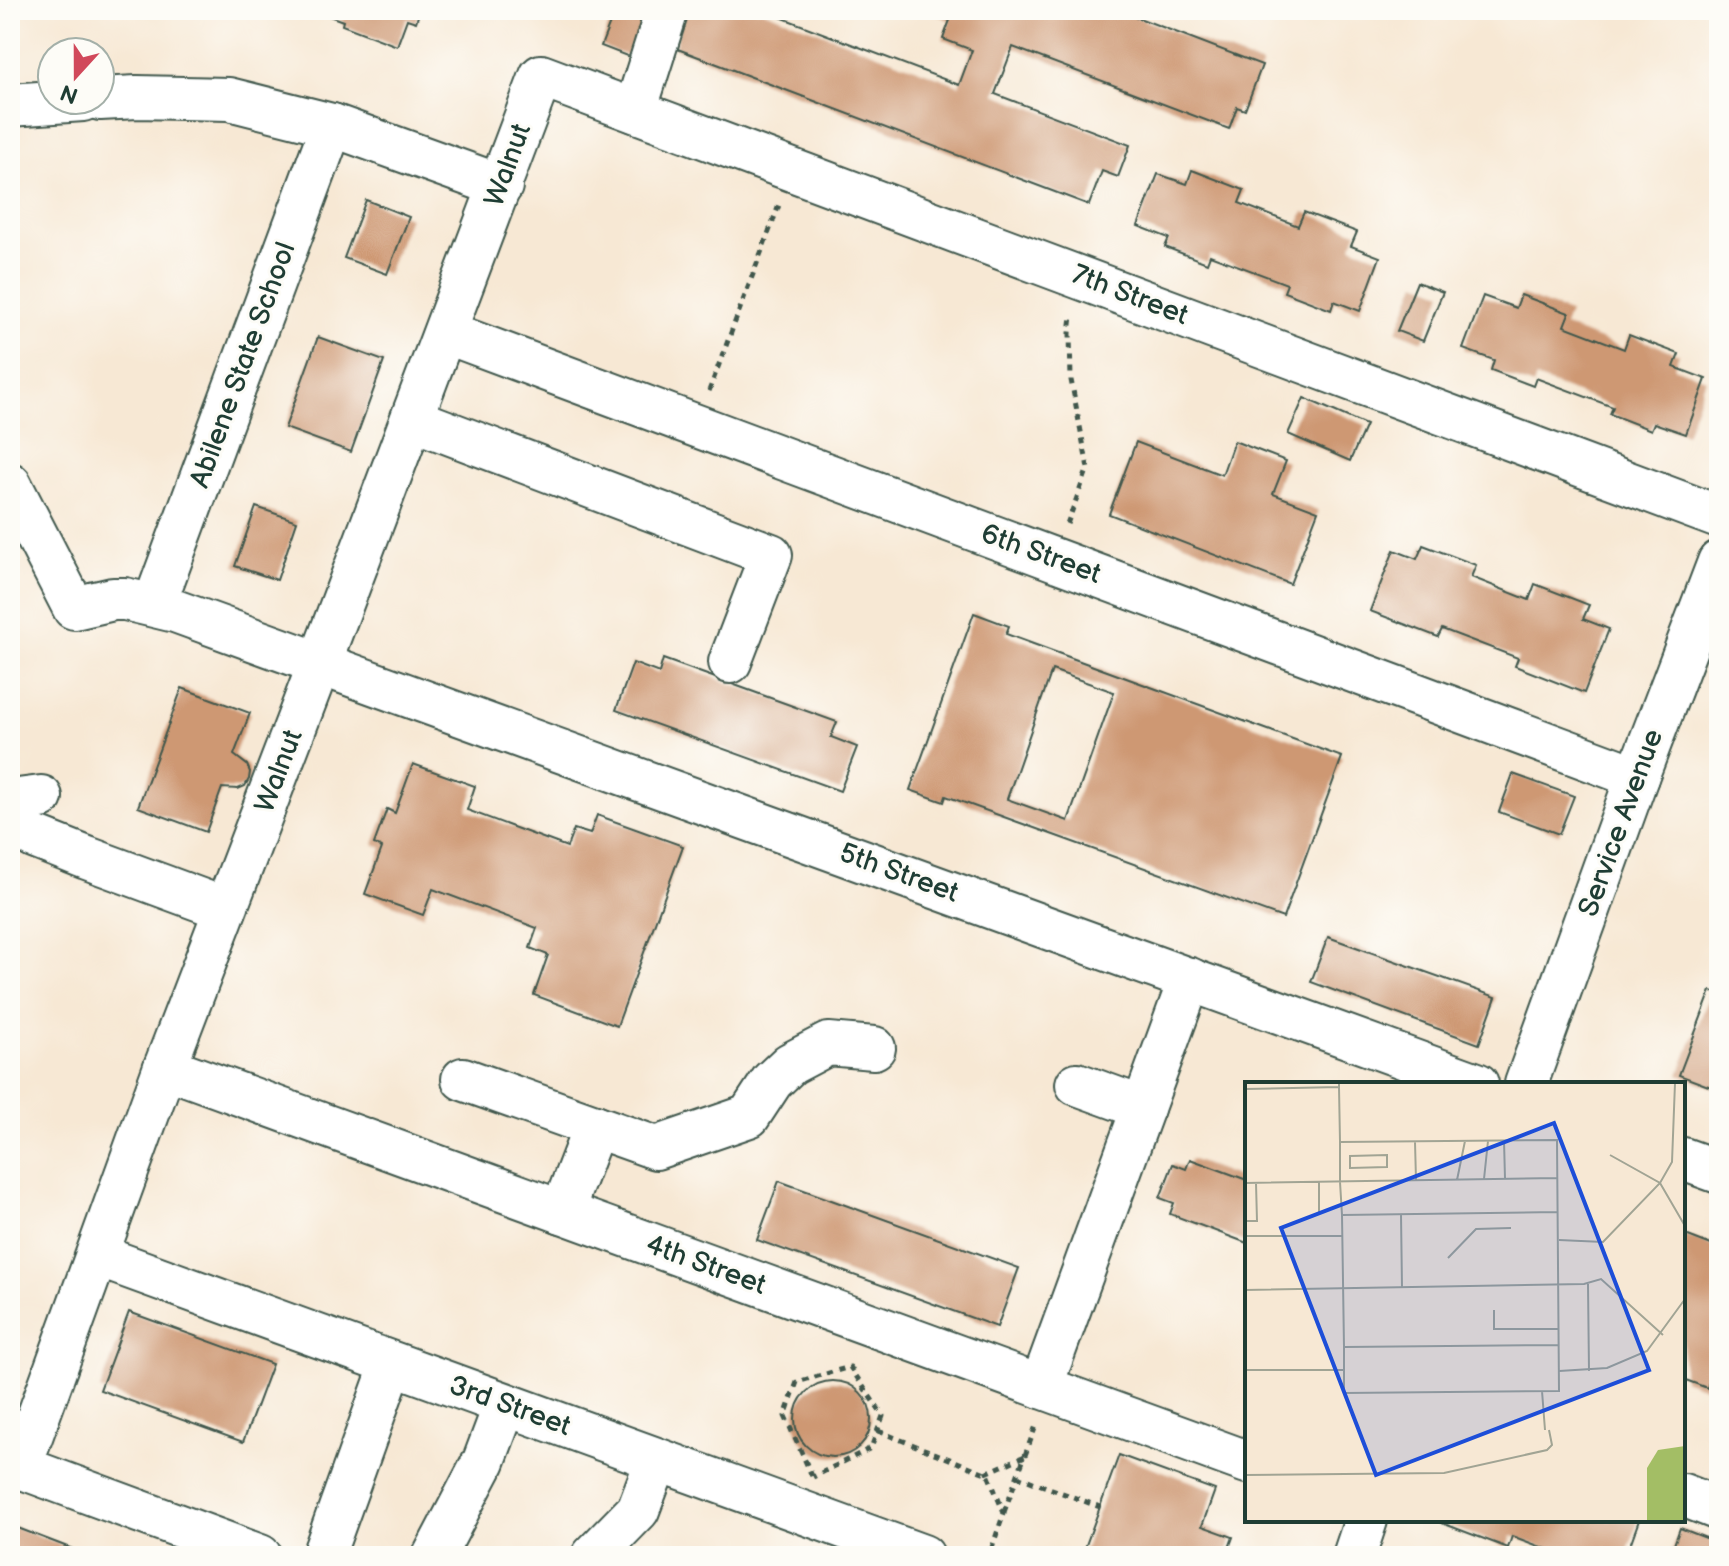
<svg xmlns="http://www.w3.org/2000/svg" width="1729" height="1566" font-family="'Balsamiq Sans',sans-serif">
<rect width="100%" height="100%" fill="#fdfcf7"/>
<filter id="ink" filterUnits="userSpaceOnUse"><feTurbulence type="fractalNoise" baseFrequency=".0125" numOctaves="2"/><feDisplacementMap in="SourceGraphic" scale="16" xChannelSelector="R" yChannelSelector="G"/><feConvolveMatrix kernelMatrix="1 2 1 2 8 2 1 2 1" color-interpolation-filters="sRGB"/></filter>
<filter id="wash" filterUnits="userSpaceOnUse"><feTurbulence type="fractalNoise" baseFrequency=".006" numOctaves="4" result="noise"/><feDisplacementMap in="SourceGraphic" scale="32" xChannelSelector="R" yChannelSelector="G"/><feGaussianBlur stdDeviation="1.8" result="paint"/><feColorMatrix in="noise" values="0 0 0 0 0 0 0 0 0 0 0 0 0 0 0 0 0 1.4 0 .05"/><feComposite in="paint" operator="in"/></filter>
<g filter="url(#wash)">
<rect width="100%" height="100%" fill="#f7e8d4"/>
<g id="blocks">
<!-- building -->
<g fill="#ce9873" fill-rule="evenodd">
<path d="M322,10H420L416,22L407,19L397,46L342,25L343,21L321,13Z"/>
<path d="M615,10H650L632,58L601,46Z"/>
<path d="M682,10H762L959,85L972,50L943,39L950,20L923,10H1118L1262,65L1245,110L1237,107L1229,129L1013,47L995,94L1130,145L1118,177L1102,171L1089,205L675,48Z"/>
<path d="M1192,170L1244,190L1239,203L1298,226L1304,212L1357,232L1351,246L1380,257L1360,311L1334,301L1331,310L1284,292L1287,284L1210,255L1207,263L1165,247L1169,238L1138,226L1158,174L1187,184Z"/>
<path d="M366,200L409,217L387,274L344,258Z"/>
<path d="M1417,282L1443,292L1423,341L1397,331Z"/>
<path d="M1521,295L1569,313L1564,326L1624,349L1629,335L1679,354L1674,367L1706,379L1686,434L1654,423L1651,430L1610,414L1613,407L1536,378L1533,386L1491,370L1494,360L1463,349L1483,296L1516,308Z"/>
<path d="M318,337L384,361L351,452L285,428Z"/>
<path d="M1304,398L1366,425L1350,461L1288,434Z"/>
<path d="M1234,441L1286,461L1273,494L1318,511L1290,584L1109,514L1136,442L1222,475Z"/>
<path d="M256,507L297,521L277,580L235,566Z"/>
<path d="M1423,545L1476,565L1471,577L1529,600L1535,584L1589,605L1583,619L1609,629L1584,693L1515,666L1518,658L1442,629L1438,637L1370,611L1394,550L1417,559Z"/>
<path d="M974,613L1009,626L1006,634L1342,757L1283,918L946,796L944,802L910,790ZM1052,670L1114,692L1068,821L1007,799Z"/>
<path d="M663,659L837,722L831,737L857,747L840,791L616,710L633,663L659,673Z"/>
<path d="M182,688L250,713L234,755L247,765L250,772L249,779L245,786L238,789L222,788L206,832L138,807Z"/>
<path d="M413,764L475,786L467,810L567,847L574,829L590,834L597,815L683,846L617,1026L534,995L548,955L530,948L537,928L433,889L423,915L365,894L382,848L374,844L387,809L395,813Z"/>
<path d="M1513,774L1574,796L1559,834L1499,812Z"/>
<path d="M1328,937L1496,997L1479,1044L1311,982Z"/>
<path d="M1711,991L1719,993V1090L1679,1075Z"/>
<path d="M1190,1159L1247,1180V1243L1170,1214L1174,1203L1160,1198L1173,1164L1186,1169Z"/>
<path d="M779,1181L1019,1268L997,1327L757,1240Z"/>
<path d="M1683,1234L1719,1248V1354L1707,1388L1683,1379Z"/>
<path d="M129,1312L272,1364L243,1442L100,1390Z"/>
<circle cx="833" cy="1419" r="38"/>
<path d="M1119,1455L1215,1490L1202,1526L1233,1537L1226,1556H1082Z"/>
<path d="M1434,1520H1639L1626,1556H1565L1512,1536L1508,1548Z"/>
<path d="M10,1525L91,1556H10Z"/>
<path d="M1680,1528L1719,1543V1556H1670Z"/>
</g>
</g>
</g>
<g filter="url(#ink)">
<use href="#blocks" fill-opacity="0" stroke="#3f574c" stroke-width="2"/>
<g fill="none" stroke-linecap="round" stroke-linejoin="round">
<defs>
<g id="minor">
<path d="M100,99L137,97L229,99L332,125L501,186"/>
<path d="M10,105L83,100"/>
<path d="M635,111L667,10"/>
<path d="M445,332L1637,777"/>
<path d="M412,419L771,555L730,662"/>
<path d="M10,484L74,608L113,599H125L175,611L1477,1084"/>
<path d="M154,605L332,125"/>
<path d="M10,801L41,797"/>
<path d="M10,822L34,837L87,858L225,909"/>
<path d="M165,1067L1247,1462"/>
<path d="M463,1079L656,1148L749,1116L772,1081L790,1064L828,1044L874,1048"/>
<path d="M1077,1084L1143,1108"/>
<path d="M1526,1084L1637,777L1719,562"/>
<path d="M1683,1159L1719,1172"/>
<path d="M562,1212L595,1126"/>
<path d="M98,1256L923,1556"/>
<path d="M1041,1387L1190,979"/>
<path d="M1683,1495L1719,1509"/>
<path d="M260,1556L20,1467L165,1067L320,662L541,76L1719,517"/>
<path d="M323,1556L392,1364"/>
<path d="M434,1556L484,1461L505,1405"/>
<path d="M593,1556L638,1510L657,1460"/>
<path d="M1354,1556L1366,1520"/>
</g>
</defs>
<!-- minor casing -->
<use href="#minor" stroke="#3f574c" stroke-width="46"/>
<!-- path -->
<g stroke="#3f574c" stroke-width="5" stroke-dasharray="6 6" stroke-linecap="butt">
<path d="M709,391L779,205"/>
<path d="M1067,524L1088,468L1071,380L1070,333L1072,316"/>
<path d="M878,1431L988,1474L1004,1513L989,1556"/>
<path d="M986,1473L1025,1456"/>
<path d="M812,1476L785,1416L797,1382L850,1367L883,1416L871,1448L813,1477"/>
<path d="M1017,1476L1100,1507"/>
<path d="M1004,1512L1037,1423"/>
</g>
<!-- minor -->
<use href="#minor" stroke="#fff" stroke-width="42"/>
</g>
</g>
<g text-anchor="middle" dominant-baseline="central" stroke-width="6" stroke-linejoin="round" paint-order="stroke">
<!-- street labels -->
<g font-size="28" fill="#1f3d34" stroke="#fdfcf7">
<text transform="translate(508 165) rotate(-70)">Walnut</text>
<text transform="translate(1130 295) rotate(21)">7th Street</text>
<text transform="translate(243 365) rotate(-70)">Abilene State School</text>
<text transform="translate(1041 554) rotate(20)">6th Street</text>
<text transform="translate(279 771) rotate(-69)">Walnut</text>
<text transform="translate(1621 823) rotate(-70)">Service Avenue</text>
<text transform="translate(899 873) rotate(20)">5th Street</text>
<text transform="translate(706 1265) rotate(20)">4th Street</text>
<text transform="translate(510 1406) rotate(20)">3rd Street</text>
</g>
</g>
<!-- overview -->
<g transform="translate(1245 1082)">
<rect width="440" height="440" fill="#f7e8d4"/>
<path d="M440,364V439H402V386L413,368Z" fill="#a3be65"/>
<path fill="none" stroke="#a1a494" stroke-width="2" d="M94,1V5L95,60V100L97,133L99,265V311L314,309L312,58L95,60M0,7L94,5M259,58L260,97M170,60L171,98M142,73V85L105,86V74ZM365,73L415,101L440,144M239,97L243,59M212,98L220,59M74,100V131M0,101L313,96M156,132L157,206M97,133L313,130M0,139H12L11,101M0,154H97M314,158L358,160L415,101L427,80L430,1M203,176L231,147L266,146M343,202L344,289M0,208L339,202L356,197L418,253M249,228V247H314M99,265L314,263M0,288H99M314,289L362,286L402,269L440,217M297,309L300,348M0,393L199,391L302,368L307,363L304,348"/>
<path fill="#1d4ed8" fill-opacity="0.15" stroke="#1d4ed8" stroke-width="4" d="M309,41L404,288L131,393L36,146Z"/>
<rect width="440" height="440" fill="none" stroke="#1f3d34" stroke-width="4"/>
</g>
<!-- margin -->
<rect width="1729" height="1566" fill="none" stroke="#fdfcf7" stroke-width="40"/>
<!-- north arrow -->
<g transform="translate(76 76) rotate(201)"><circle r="38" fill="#fdfcf7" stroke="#a4b0a9" stroke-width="2"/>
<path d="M0-6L14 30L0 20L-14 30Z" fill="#d1495b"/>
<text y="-12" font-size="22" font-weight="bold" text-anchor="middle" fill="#1f3d34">N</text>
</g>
</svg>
